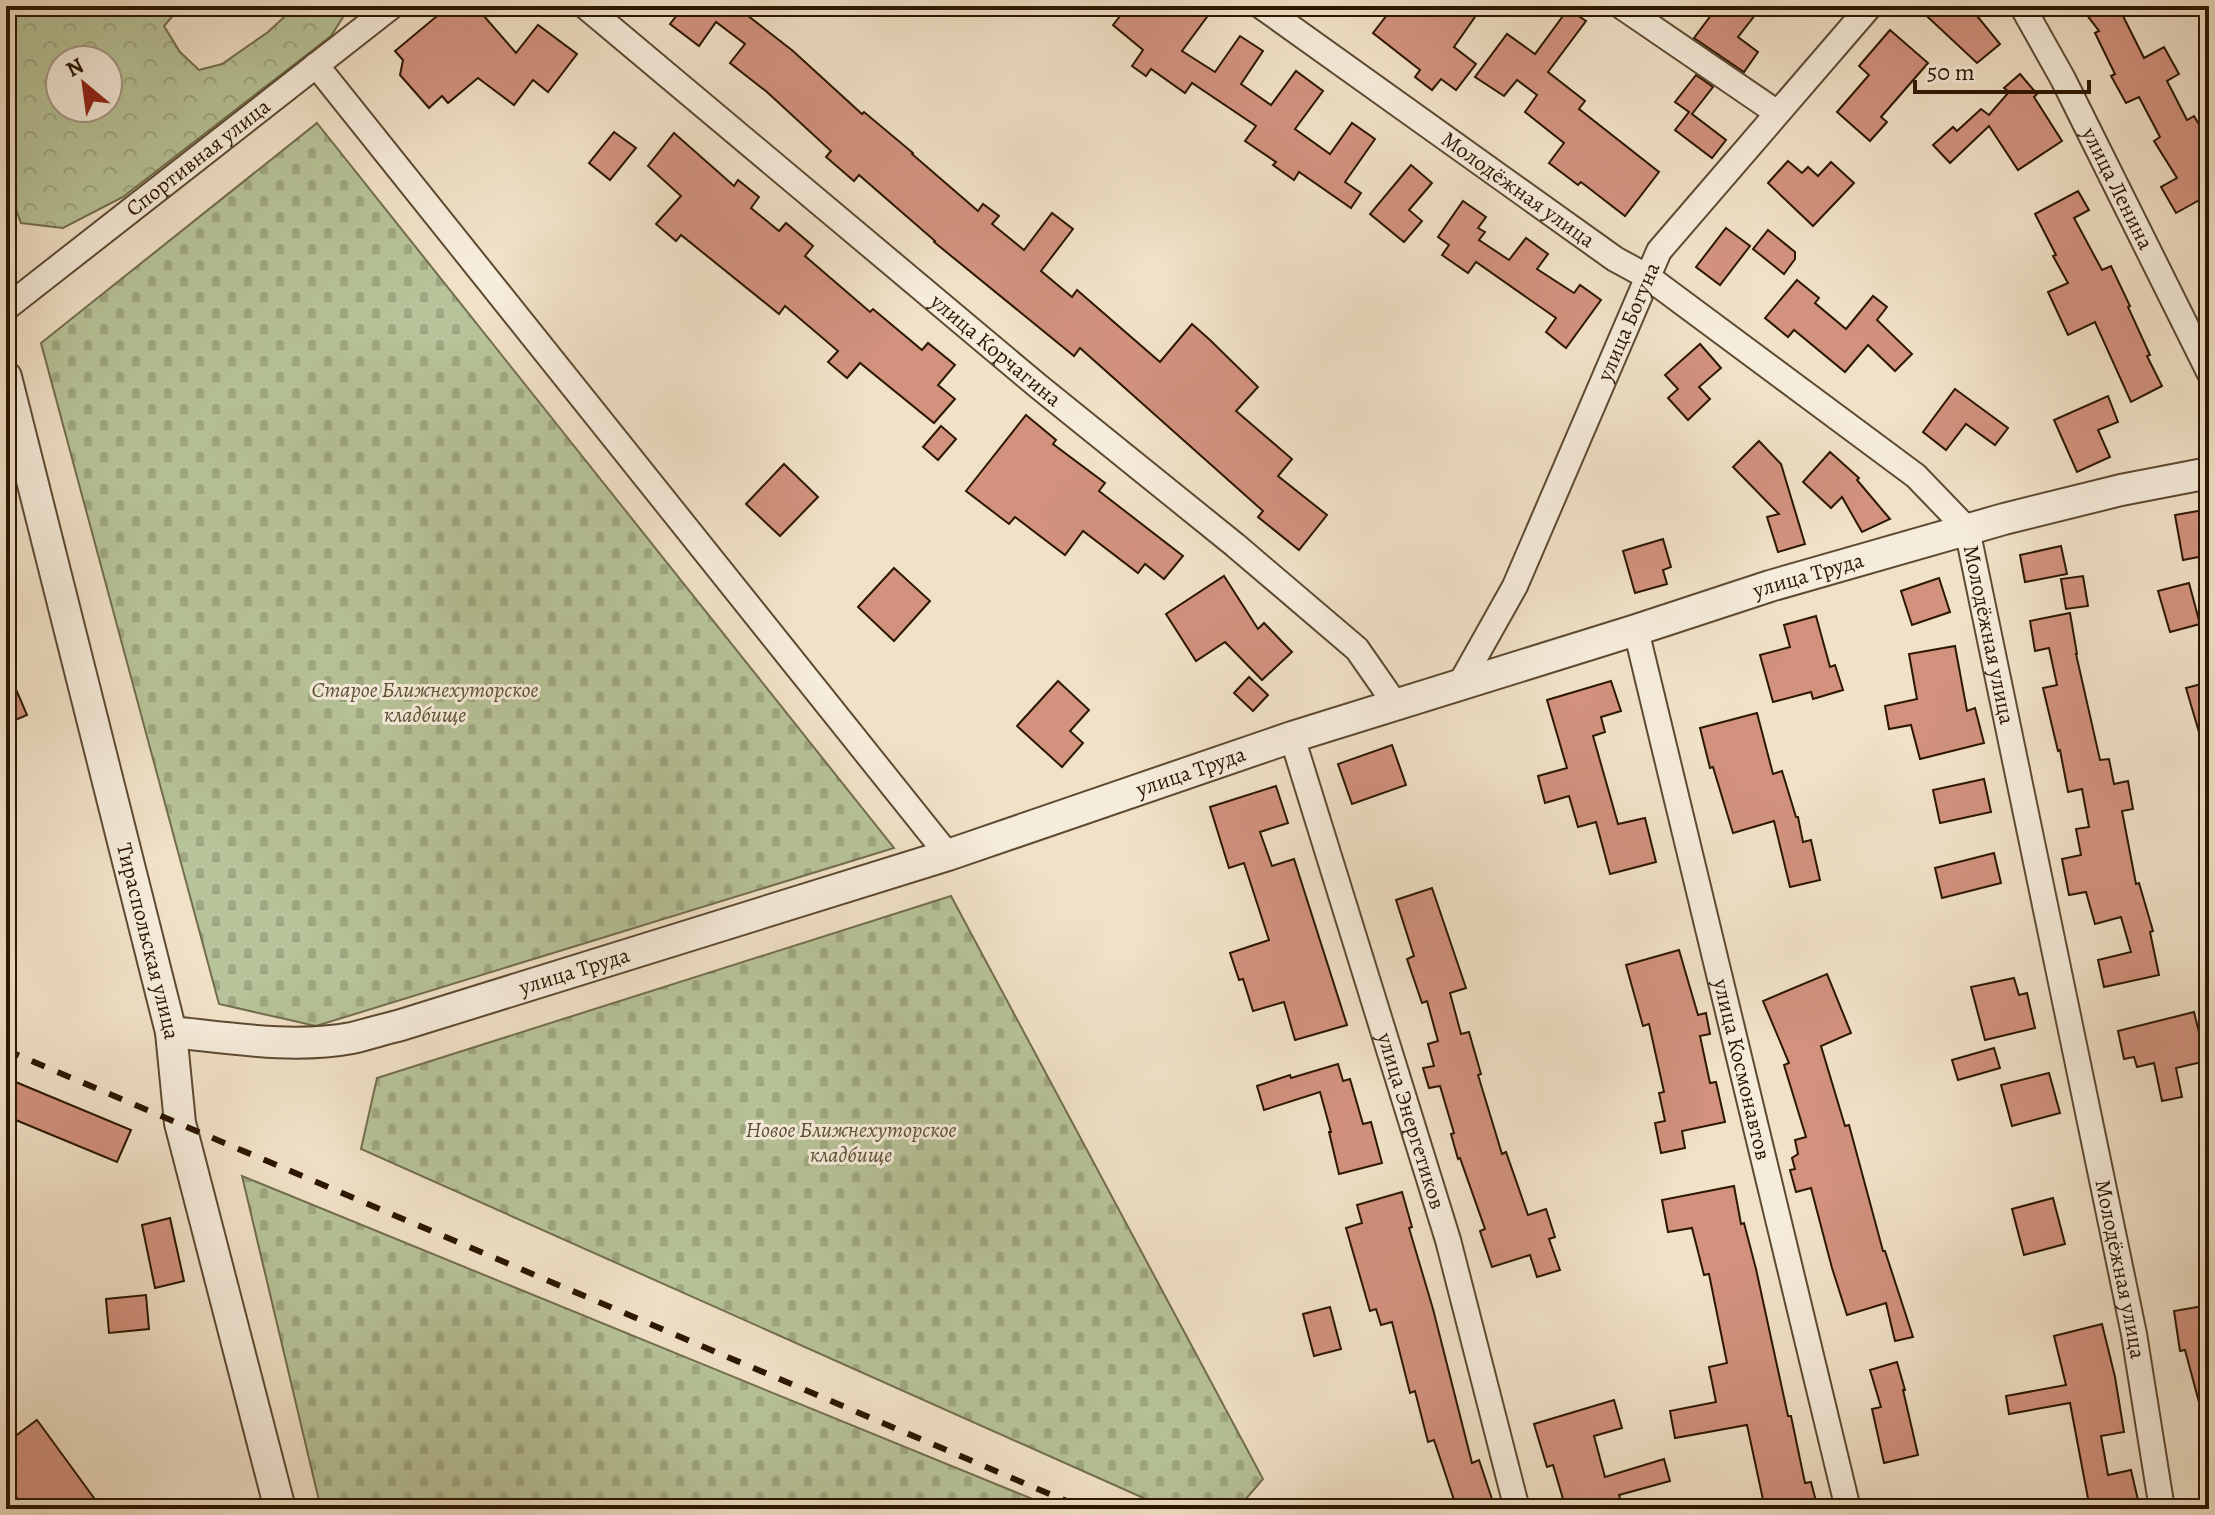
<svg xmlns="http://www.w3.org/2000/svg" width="2215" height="1515" font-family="Alegreya,serif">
<defs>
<pattern id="forest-crowns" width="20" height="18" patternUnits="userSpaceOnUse" patternTransform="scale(2)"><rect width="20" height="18" fill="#b7c398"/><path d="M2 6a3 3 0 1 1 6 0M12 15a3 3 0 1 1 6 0" fill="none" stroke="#9ea781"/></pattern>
<pattern id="cemetery-stones" width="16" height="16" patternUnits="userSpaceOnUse" patternTransform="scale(2)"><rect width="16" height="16" fill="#b7c398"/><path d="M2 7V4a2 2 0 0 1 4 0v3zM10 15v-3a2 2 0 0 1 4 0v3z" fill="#9ea781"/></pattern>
</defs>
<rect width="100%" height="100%" fill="#f1e1c7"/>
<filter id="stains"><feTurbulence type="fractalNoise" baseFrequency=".0025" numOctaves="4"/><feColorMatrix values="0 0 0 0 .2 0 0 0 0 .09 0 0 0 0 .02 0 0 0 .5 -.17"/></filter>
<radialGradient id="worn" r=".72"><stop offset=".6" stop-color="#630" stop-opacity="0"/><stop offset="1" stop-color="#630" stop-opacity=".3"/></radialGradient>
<!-- forest -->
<path fill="url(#forest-crowns)" stroke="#726d4c" stroke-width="2" fill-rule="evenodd" d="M6,6H181L164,26L180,52L199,70L222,64L268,32L296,6H350L331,36L123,197L63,228L21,223L6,183ZM60,60H108V108H60Z"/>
<!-- cemetery -->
<g fill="url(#cemetery-stones)" stroke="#726d4c" stroke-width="2">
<path d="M317,123L894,848L316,1026L219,1004L41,343Z"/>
<path d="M951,896L1263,1479L1237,1509H1168L361,1149L377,1078Z"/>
<path d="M242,1176L1057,1509H321Z"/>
</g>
<!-- building -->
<g fill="#d2927e" stroke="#2c1700" stroke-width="2">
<path d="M449,6L477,8L516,53L538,25L577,54L548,92L533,80L514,105L478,78L448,103L442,96L429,108L400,75L403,60L395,51Z"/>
<path d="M684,6H753L747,15L793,51L862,114L864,112L913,153L912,154L978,211L983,204L999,216L992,224L1024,250L1052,213L1073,229L1041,271L1072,297L1077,290L1160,362L1192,324L1210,340L1258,387L1236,411L1292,459L1278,476L1327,515L1299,550L1258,517L1263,511L1080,348L1074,356L934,242L935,241L859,175L854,181L826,157L831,151L767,92L730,63L745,44L716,22L699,46L670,24Z"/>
<path d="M1128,6H1215L1182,51L1215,72L1240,36L1263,51L1241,84L1271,105L1296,71L1323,91L1295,129L1330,154L1352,123L1375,139L1345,182L1361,193L1351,208L1299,172L1294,180L1273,165L1276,162L1245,141L1256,126L1192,83L1185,93L1151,69L1146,76L1132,66L1143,50L1113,25Z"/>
<path d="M1394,6H1466L1477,14L1454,47L1476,64L1456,90L1441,79L1432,90L1415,77L1420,70L1373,33Z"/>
<path d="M1718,6H1762L1738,37L1758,52L1744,72L1694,38Z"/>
<path d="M1916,6H1969L2000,44L1977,63Z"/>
<path d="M2080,6H2118L2144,58L2164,47L2179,74L2167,81L2187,120L2194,116L2209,141V186L2199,192L2203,198L2176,213L2161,187L2177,178L2154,141L2160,137L2139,97L2126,103L2111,76L2115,74L2095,33L2099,31Z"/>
<path d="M1568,9L1586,21L1548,72L1585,101L1579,109L1659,172L1625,216L1581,182L1578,185L1549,163L1564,143L1525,112L1537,95L1517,80L1504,96L1475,77L1507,34L1535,54Z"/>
<path d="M1890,30L1928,63L1881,117L1887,122L1870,141L1837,112L1869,75L1859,66Z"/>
<path d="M2020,74L2037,94L2034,97L2062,141L2018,170L1989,126L1950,163L1933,145L1953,127L1957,131L1981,109L1989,115L2009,92L2004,88Z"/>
<path d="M1696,75L1713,87L1692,114L1726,140L1712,158L1675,130L1689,112L1675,102Z"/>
<path d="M614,132L636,148L610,180L589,163Z"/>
<path d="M674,133L734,186L738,180L759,197L751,208L779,231L786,223L813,246L805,256L870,312L873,309L922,350L928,343L955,365L938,385L955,399L934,423L860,363L847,378L828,362L838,351L785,306L779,314L681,235L676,241L656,224L681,196L648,166Z"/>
<path d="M1788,161L1802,173L1808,167L1818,176L1831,162L1854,183L1813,226L1768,183Z"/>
<path d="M1411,165L1432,183L1409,210L1422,221L1404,242L1370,214Z"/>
<path d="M2078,191L2089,210L2074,218L2102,270L2111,266L2130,306L2128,307L2150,355L2147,356L2162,386L2131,402L2095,322L2068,335L2048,292L2068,283L2053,256L2056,255L2035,214Z"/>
<path d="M1463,201L1486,217L1478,228L1485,232L1479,240L1509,260L1526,238L1548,254L1537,269L1574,293L1580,285L1601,300L1566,348L1546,332L1556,318L1476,262L1468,273L1442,255L1449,245L1438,237Z"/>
<path d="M1726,228L1750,246L1720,285L1696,267Z"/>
<path d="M1768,230L1795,252V259L1784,274L1753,249Z"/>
<path d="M1797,280L1819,298L1815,303L1846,329L1873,296L1887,307L1877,320L1912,354L1895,371L1868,345L1845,372L1794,330L1788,337L1765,318Z"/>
<path d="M1700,344L1721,368L1699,387L1710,399L1688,420L1668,398L1678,389L1665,375Z"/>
<path d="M1955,389L2008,428L1995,445L1966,424L1946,450L1923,432Z"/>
<path d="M2108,396L2118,422L2098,430L2110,457L2077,472L2054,420Z"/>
<path d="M1026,415L1056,440L1053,444L1105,483L1099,491L1183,556L1164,579L1145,564L1138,573L1083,531L1065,555L1015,517L1009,524L966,491Z"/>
<path d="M941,426L956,439L938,460L923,447Z"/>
<path d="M1759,441L1781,464L1805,544L1778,552L1767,517L1779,514L1733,467Z"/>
<path d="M1830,452L1859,478L1857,480L1890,519L1862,532L1842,497L1831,508L1803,482Z"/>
<path d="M784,464L818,497L780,536L746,504Z"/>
<path d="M2209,509V555L2183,560L2175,515Z"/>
<path d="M1663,539L1671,567L1663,570L1667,584L1635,593L1623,551Z"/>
<path d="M2061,546L2067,574L2025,582L2020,555Z"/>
<path d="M894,568L930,601L894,641L858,607Z"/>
<path d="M1224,576L1258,629L1264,623L1292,652L1262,680L1225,642L1196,661L1166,614Z"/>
<path d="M2083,576L2088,606L2066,609L2061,579Z"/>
<path d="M1939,578L1950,612L1912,625L1901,591Z"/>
<path d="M2189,583L2200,624L2170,632L2158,591Z"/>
<path d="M2070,613L2077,654H2076L2100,760L2109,759L2114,784L2128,781L2133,809L2122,811L2136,884L2139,883L2153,931L2150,932L2159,975L2104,987L2098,960L2131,952L2121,917L2095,924L2086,892L2069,895L2062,859L2081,855L2076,829L2089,827L2082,789L2068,792L2060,750L2058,751L2043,688L2057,685L2049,648L2035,651L2030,621Z"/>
<path d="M1816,616L1830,667L1835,665L1843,690L1813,699L1811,692L1773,702L1760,655L1790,647L1784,625Z"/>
<path d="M1955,646L1967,711L1975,708L1984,743L1920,759L1911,725L1889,729L1885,706L1917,699L1909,654Z"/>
<path d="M6,666L27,715L6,724Z"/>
<path d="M1249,677L1268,695L1253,711L1234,693Z"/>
<path d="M1058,681L1089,710L1070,731L1083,743L1062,767L1017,726Z"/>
<path d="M1611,681L1621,711L1601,717L1605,732L1593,736L1618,824L1645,818L1656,862L1610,874L1596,822L1578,827L1569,796L1545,803L1538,776L1567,768L1547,700Z"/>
<path d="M2209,682V749H2204L2186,688Z"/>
<path d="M1757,713L1773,774L1782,771L1796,817H1798L1803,842L1811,840L1820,880L1790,887L1774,821L1733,833L1713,767L1710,768L1700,728Z"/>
<path d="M1392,745L1406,785L1352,804L1338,764Z"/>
<path d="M1984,779L1991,812L1940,823L1933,790Z"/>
<path d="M1276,786L1288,823L1260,832L1272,866L1294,859L1347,1025L1295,1040L1284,1002L1253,1011L1243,979L1239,980L1230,953L1269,940L1244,863L1229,868L1210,807Z"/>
<path d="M1994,853L2001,883L1942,898L1935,868Z"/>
<path d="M1432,888L1466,988L1450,993L1461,1034L1469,1032L1481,1074L1478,1075L1502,1154L1506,1152L1528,1215L1546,1209L1555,1237L1549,1239L1560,1270L1537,1277L1530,1255L1492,1267L1480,1231L1485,1229L1460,1158L1458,1159L1451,1134L1454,1133L1440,1086L1429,1088L1423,1068L1434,1066L1428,1044L1438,1041L1427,1001L1422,1003L1407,959L1414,956L1396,900Z"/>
<path d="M1679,950L1698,1015L1706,1013L1710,1034L1700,1036L1710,1083L1716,1082L1725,1122L1682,1131L1685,1148L1661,1153L1655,1123L1665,1121L1659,1093L1664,1092L1649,1024L1643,1026L1626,965Z"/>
<path d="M1827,974L1851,1033L1821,1046L1845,1126L1849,1125L1883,1251H1885L1913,1337L1895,1341L1886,1303L1847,1315L1832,1268L1811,1188L1796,1192L1790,1170L1795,1169L1792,1158L1798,1154L1795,1140L1806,1137L1784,1065L1789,1063L1763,1001Z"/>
<path d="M2014,978L2019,995L2027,993L2035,1028L1985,1040L1971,987Z"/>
<path d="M2194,1012L2206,1061L2176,1068L2182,1097L2162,1101L2154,1063L2137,1067L2134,1057L2124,1059L2118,1031Z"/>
<path d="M1994,1048L2000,1068L1958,1080L1952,1060Z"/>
<path d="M1338,1064L1343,1081L1350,1079L1363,1124L1371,1122L1382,1163L1339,1174L1329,1132H1331L1320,1092L1264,1110L1257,1086L1290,1075L1291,1078Z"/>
<path d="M2049,1073L2060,1113L2012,1126L2001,1085Z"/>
<path d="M6,1078L131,1130L117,1162L6,1116Z"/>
<path d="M1734,1186L1741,1224L1744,1223L1756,1269L1788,1416H1791L1805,1483L1811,1482L1818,1509H1765L1747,1425L1675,1438L1670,1411L1716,1402L1709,1367L1727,1363L1709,1274L1704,1275L1692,1228L1668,1232L1662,1200Z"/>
<path d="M1402,1192L1412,1227L1409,1228L1433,1309L1472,1463L1479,1460L1493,1502L1472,1509H1457L1434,1440L1428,1442L1415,1391L1410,1393L1392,1322L1381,1325L1376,1309L1370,1311L1346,1228L1362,1223L1357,1205Z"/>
<path d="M2053,1198L2065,1244L2024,1255L2012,1209Z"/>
<path d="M170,1218L184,1281L155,1288L142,1225Z"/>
<path d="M146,1295L149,1329L109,1333L106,1299Z"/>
<path d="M2209,1305V1416L2203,1417L2185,1350L2180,1351L2174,1311Z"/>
<path d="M1330,1307L1341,1349L1314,1356L1303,1314Z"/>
<path d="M2102,1324L2115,1377L2124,1432L2101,1436L2108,1475L2131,1470L2138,1500L2123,1504L2124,1509H2090L2070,1403L2009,1414L2006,1396L2066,1385L2054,1336Z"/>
<path d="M1897,1362L1905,1390H1903L1918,1455L1884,1463L1872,1409L1881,1407L1870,1370Z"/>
<path d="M1614,1400L1622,1428L1594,1436L1605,1477L1664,1459L1670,1481L1619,1495L1623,1509H1566L1553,1465L1547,1467L1534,1424Z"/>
<path d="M37,1420L102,1509H25L6,1483V1443Z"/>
</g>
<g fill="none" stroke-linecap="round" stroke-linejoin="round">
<defs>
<g id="minor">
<path id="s1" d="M585,6L1038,386L1235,545L1357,649L1396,705"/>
<path id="s2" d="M1261,6L1615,259L1648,277L1916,476L1967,529L2134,1334L2162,1509"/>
<path d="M1621,6L1776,112"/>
<path id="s3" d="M2022,6L2063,79L2209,372"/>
<path d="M316,65L948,855"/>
<path id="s4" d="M6,308L392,6"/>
<path id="s5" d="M1636,630L1848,1509"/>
<path id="s6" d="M1460,684L1515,586L1659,251L1870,6"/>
<path id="s7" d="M1292,737L1448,1240L1517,1509"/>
</g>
<g id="tertiary">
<path id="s8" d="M6,377L171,1032L180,1123L280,1509"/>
<path id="s9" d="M171,1032C230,1038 293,1049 352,1038C368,1034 385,1029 401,1025L948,855L1292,737L1636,630L1770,586L2004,519L2121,490L2209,473"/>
</g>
</defs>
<!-- minor casing -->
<use href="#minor" stroke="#5d4a32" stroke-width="28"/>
<!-- tertiary casing -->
<use href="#tertiary" stroke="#5d4a32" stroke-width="34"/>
<!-- minor -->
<use href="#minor" stroke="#f6ecdb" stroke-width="24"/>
<!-- tertiary -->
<use href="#tertiary" stroke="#f6ecdb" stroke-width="30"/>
<!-- rail -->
<path stroke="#2c1700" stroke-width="6" stroke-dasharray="14 14" stroke-linecap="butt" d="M6,1050L1085,1509"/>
</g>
<g text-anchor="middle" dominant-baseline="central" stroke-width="6" stroke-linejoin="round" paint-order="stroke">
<!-- street labels -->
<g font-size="22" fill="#2c1700" stroke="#f6ecdb">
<text stroke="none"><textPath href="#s4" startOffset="244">Спортивная улица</textPath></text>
<text stroke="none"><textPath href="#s3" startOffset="206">улица Ленина</textPath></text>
<text stroke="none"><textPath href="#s2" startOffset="316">Молодёжная улица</textPath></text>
<text stroke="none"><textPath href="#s6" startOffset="400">улица Богуна</textPath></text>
<text stroke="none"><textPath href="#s1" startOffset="536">улица Корчагина</textPath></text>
<text stroke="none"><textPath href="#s9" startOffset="1710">улица Труда</textPath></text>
<text stroke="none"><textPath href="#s2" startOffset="988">Молодёжная улица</textPath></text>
<text stroke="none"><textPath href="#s9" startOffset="1062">улица Труда</textPath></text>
<text stroke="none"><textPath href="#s8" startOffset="582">Тираспольская улица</textPath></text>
<text stroke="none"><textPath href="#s9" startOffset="414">улица Труда</textPath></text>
<text stroke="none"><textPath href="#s5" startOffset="452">улица Космонавтов</textPath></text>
<text stroke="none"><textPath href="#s7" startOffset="402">улица Энергетиков</textPath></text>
<text stroke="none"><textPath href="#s2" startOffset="1636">Молодёжная улица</textPath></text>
</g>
<!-- park labels -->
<g font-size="22" font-style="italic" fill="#5d5335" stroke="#f6ecdb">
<text x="425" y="690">Старое Ближнехуторское<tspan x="425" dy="25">кладбище</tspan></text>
<text x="851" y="1130">Новое Ближнехуторское<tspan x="851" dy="25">кладбище</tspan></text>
</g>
</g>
<!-- margin -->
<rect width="2215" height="1515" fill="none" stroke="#f1e1c7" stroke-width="32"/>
<rect x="8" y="8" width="2199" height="1499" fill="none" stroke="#2c1700" stroke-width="4"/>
<rect x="16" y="16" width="2183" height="1483" fill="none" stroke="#2c1700" stroke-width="2"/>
<!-- north arrow -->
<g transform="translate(84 84) rotate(331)"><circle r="38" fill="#f6ecdb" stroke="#a59783" stroke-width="2"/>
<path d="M0-6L14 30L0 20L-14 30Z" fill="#8f2418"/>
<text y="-12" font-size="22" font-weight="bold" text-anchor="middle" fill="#2c1700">N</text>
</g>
<!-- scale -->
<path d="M1915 80v12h174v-12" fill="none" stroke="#2c1700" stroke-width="4"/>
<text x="1927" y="80" font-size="24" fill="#2c1700" stroke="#f6ecdb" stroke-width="6" paint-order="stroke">50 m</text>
<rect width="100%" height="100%" filter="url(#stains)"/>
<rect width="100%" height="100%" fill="url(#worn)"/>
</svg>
